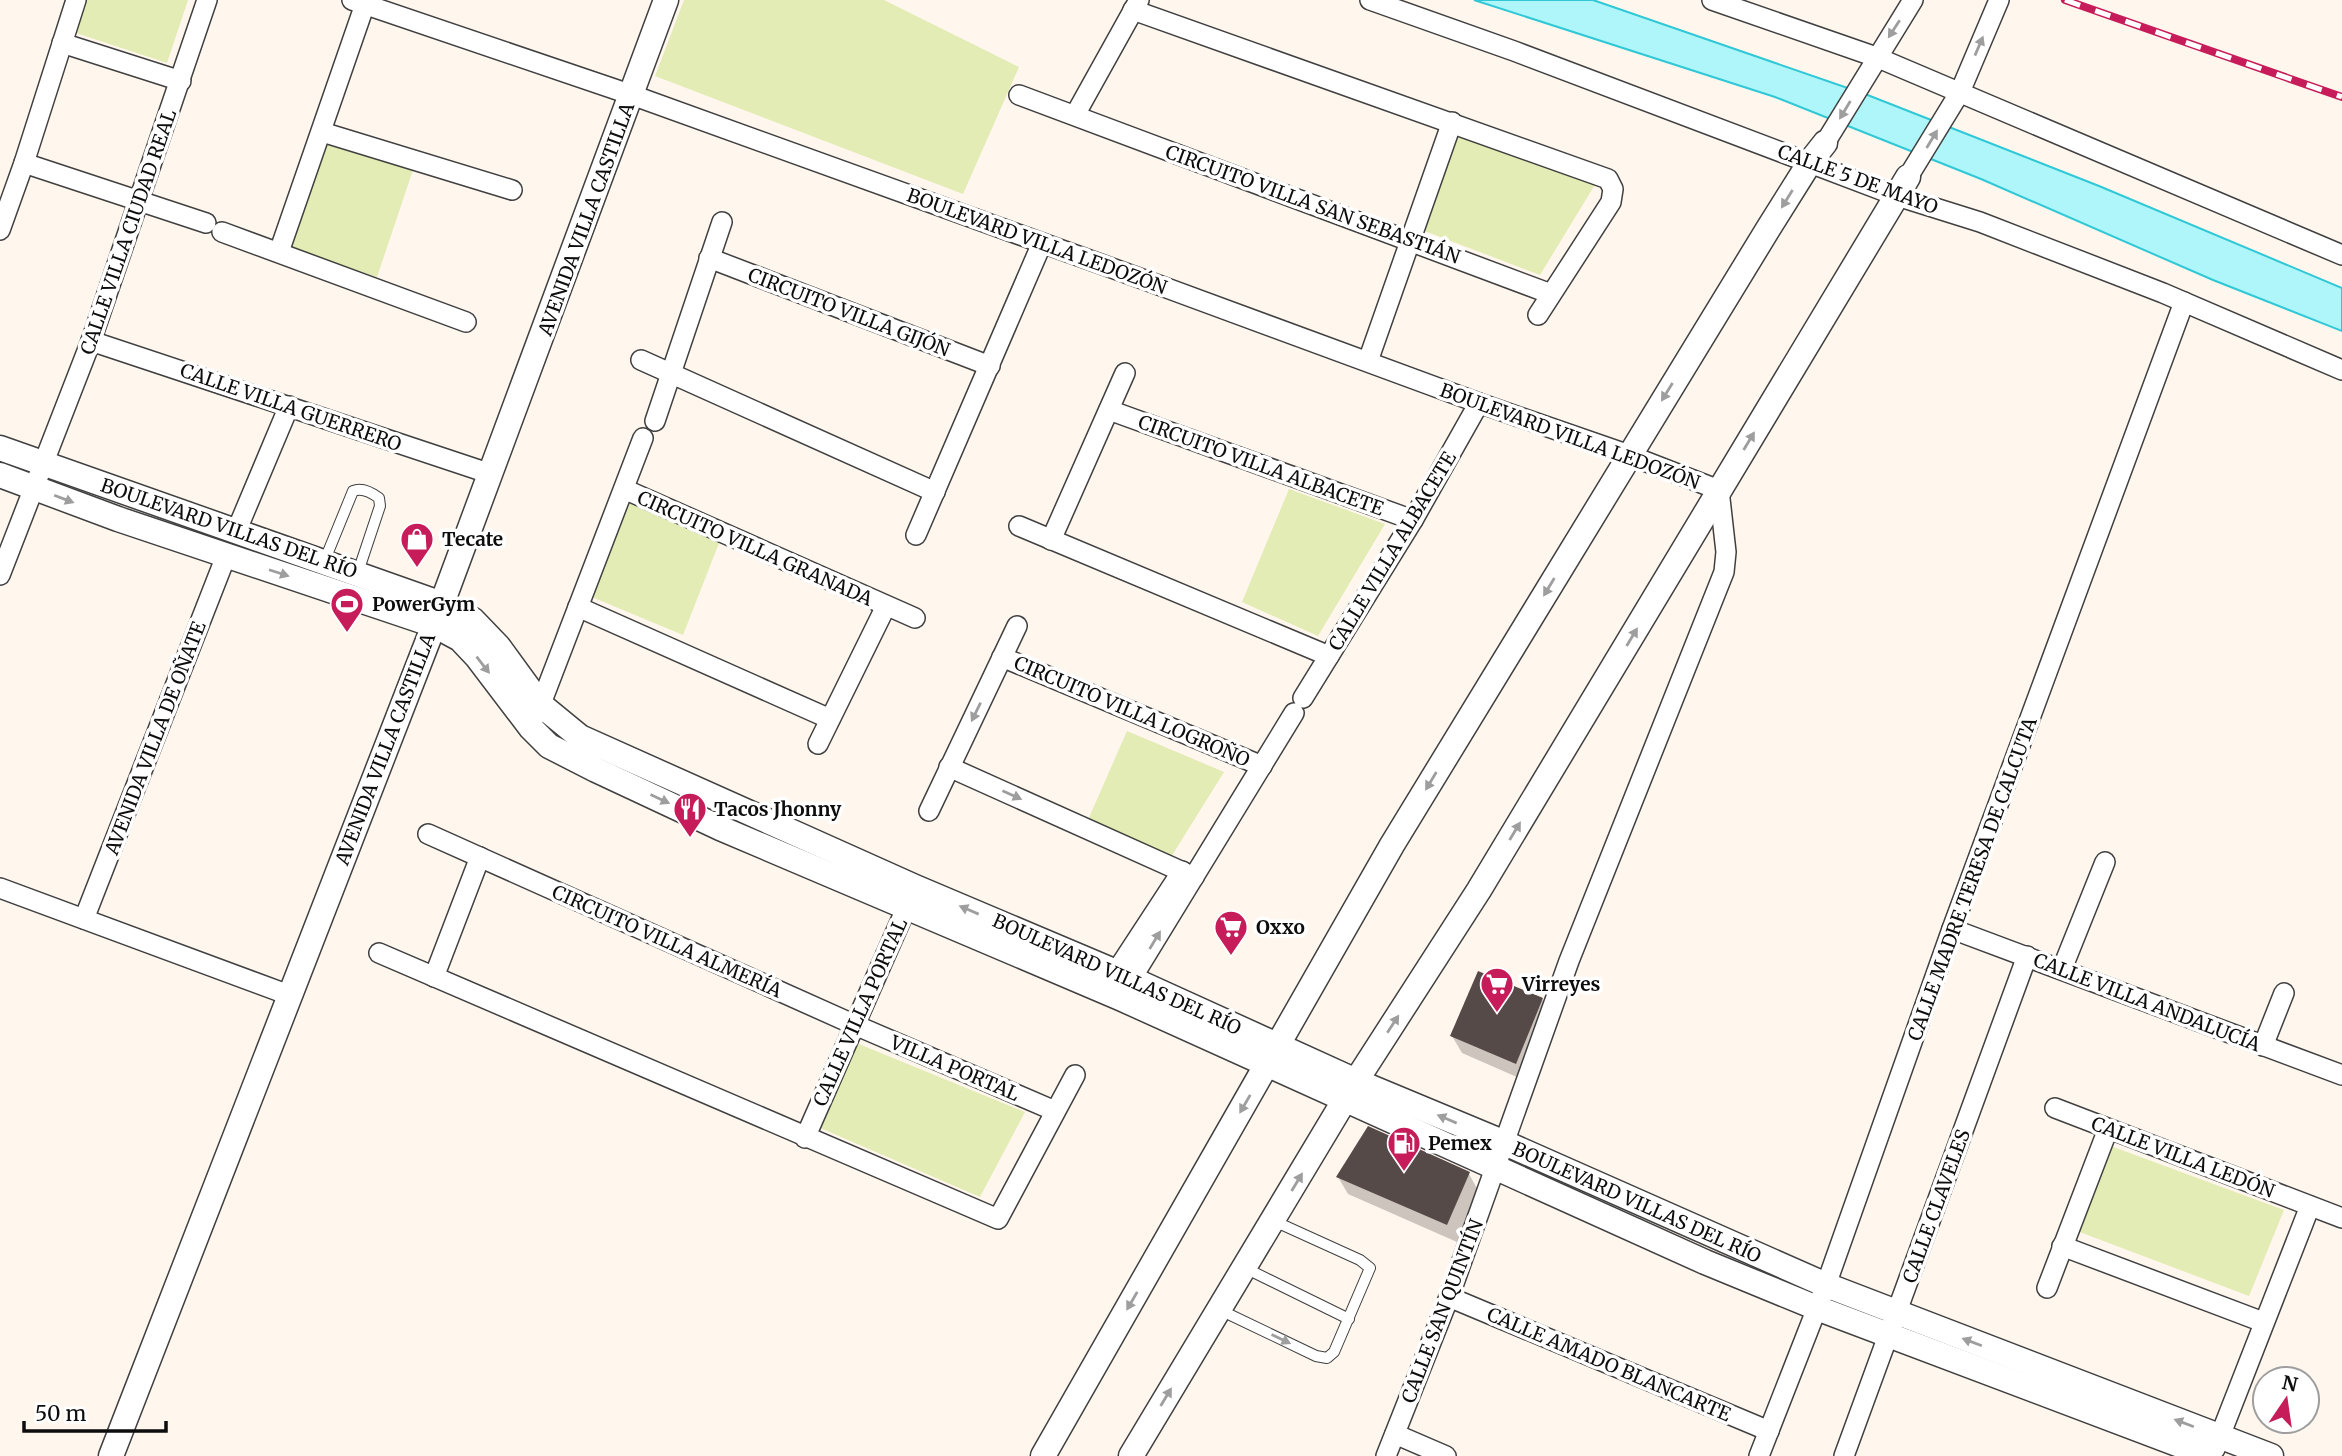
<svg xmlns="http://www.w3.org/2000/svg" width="2342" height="1456" font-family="Merriweather,serif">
<rect width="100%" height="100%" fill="#fff6ed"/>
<!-- green -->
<g fill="#e3ecb4">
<path d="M80,0H188L167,63L70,31Z"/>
<path d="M684,0H884L1019,67L963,194L655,76Z"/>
<path d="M1455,133L1596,183L1540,275L1422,230Z"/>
<path d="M320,139L413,170L377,277L284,246Z"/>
<path d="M1289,489L1385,524L1318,636L1242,602Z"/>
<path d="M622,500L719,543L683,635L587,595Z"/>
<path d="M1127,731L1224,772L1171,857L1088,820Z"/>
<path d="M854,1042L1025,1112L980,1197L818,1127Z"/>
<path d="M2108,1145L2284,1210L2249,1296L2077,1231Z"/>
</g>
<!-- water -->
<path fill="#aef6fa" stroke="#30c8d6" stroke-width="2" d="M1474,0H1593L1865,94L2099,186L2342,288V331L2213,280L1981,179L1775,97Z"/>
<!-- shadow -->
<g fill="#0003">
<path d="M1542,999L1552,1017L1526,1081L1462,1053L1452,1036Z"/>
<path d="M1469,1174L1479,1192L1457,1242L1348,1194L1338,1177Z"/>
</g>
<!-- building -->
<g fill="#564a49">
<path d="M1478,971L1543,998L1516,1064L1450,1036Z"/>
<path d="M1368,1126L1470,1172L1447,1225L1336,1177Z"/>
</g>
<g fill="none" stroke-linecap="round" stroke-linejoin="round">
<defs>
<g id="service">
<path d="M324,562L353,491C362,487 371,492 379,498L380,506L358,572"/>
<path d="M1245,1268L1349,1319"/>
<path d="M1220,1310L1316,1356L1327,1358L1334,1352L1370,1268L1360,1260L1274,1221"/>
</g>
<g id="minor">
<path d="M352,0L632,95L1145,280L1479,403L1629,455L1719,490L1726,552L1724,572L1569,961L1449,1297L1386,1456"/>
<path d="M1370,0L1514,51L1897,196L1980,222L2163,293L2342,370"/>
<path d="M1712,0L1876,57L2342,255"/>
<path d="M1133,10L1608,179L1613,189L1611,202L1538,315"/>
<path d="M62,43L181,81"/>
<path d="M1019,95L1551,294"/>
<path d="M1075,115L1139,0"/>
<path d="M322,132L512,190"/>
<path d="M1825,143L1913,0"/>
<path d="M24,163L206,223"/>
<path d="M1908,177L1960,92L1999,0"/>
<path d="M0,230L24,163L76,0"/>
<path d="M222,232L466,322"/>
<path d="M279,252L365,4"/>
<path d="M709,258L990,366"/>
<path d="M91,341L491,474"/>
<path d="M641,360L935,492"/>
<path d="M1368,361L1452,122"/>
<path d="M1109,410L1413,520"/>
<path d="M655,421L722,222"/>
<path d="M624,489L915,618"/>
<path d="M1019,526L1329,656"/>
<path d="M236,532L289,406"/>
<path d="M916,535L1042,243"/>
<path d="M1051,540L1125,373"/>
<path d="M0,575L91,341L207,0"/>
<path d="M578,607L830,719"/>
<path d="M1002,657L1262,766"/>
<path d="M1303,698L1413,520L1479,403"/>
<path d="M537,714L643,438"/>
<path d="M818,744L886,606"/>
<path d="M949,767L1194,877"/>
<path d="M929,811L1017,626"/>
<path d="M428,834L855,1025L1055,1111"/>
<path d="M0,888L289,995"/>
<path d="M84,919L226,556"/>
<path d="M1952,929L2342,1075"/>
<path d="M379,953L998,1219L1075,1075"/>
<path d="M2062,969L2105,862"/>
<path d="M434,977L480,857"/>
<path d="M1110,981L1182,871"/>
<path d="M1124,991L1294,713"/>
<path d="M2263,1046L2284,993"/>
<path d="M2055,1108L2342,1218"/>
<path d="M805,1138L912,895"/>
<path d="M2062,1246L2263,1322"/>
<path d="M2047,1288L2108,1129"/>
<path d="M1449,1297L1769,1431"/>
<path d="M1395,1434L1446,1456"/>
<path d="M2215,1449L2310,1206"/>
<path d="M1759,1456L1826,1285L1952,929L2184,302"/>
<path d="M1844,1456L2027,956"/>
</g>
<g id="tertiary">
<path d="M0,448L442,604L473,620L498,646L541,705L580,737L915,887L1116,972L1356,1081L1505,1143L1826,1285L2271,1456"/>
<path d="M0,475L118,519L434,625L460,639L477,657L531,728L549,746L596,770L720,828L1120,998L1705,1262L1817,1308L2209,1456"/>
<path d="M111,1456L434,625L666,0"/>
<path d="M1043,1456L1392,845L1768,229L1810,162L1825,143"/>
<path d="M1131,1456L1356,1081L1479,890L1908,177"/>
</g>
</defs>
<!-- service casing -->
<use href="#service" stroke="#404040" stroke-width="12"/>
<!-- minor casing -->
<use href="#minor" stroke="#404040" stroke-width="22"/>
<!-- tertiary casing -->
<use href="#tertiary" stroke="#404040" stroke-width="27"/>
<!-- service -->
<use href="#service" stroke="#fff" stroke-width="10"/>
<!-- minor -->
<use href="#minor" stroke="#fff" stroke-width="19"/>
<!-- tertiary -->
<use href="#tertiary" stroke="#fff" stroke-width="24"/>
<defs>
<path id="rail" d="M2065,0L2342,97"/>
</defs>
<!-- rail casing -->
<use href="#rail" stroke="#c61c5a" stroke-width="8"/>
<!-- rail -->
<use href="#rail" stroke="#fff" stroke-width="5" stroke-dasharray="16" stroke-linecap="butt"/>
</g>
<!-- one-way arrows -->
<defs><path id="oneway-solid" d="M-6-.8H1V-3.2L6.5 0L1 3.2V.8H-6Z" transform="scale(1.75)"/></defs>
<g fill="#9e9e9e">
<use href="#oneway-solid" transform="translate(1894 29) rotate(123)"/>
<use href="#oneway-solid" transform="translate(1979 46) rotate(-67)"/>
<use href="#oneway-solid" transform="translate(1845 110) rotate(121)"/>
<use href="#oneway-solid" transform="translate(1932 139) rotate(-59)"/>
<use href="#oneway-solid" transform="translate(1787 199) rotate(122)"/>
<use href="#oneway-solid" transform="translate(1667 392) rotate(122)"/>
<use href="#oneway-solid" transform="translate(1749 441) rotate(-59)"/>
<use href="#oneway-solid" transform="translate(64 499) rotate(21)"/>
<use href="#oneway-solid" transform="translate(279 573) rotate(18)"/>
<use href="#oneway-solid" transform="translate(1549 587) rotate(121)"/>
<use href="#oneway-solid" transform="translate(1632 637) rotate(-59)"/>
<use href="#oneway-solid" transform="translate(483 665) rotate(52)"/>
<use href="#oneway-solid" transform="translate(976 712) rotate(116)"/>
<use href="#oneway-solid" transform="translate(1431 781) rotate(121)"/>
<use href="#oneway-solid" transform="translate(1012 795) rotate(24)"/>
<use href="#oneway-solid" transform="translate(660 799) rotate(25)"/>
<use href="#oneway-solid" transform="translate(1515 831) rotate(-59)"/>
<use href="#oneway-solid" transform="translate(969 910) rotate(-157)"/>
<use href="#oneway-solid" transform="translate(1155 940) rotate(-59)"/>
<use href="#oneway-solid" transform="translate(1393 1024) rotate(-57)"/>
<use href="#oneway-solid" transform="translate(1245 1104) rotate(120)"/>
<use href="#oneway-solid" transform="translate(1447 1119) rotate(-157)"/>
<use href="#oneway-solid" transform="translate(1297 1182) rotate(-59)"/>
<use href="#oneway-solid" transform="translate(1132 1301) rotate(120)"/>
<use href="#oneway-solid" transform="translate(1281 1339) rotate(26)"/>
<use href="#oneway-solid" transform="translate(1972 1342) rotate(-159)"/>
<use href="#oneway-solid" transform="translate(1166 1397) rotate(-59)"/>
<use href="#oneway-solid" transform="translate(2184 1423) rotate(-159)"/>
</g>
<!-- icons -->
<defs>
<symbol id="shop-pin" viewBox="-11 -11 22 30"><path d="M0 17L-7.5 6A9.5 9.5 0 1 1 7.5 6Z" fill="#c61c5a" stroke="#fff"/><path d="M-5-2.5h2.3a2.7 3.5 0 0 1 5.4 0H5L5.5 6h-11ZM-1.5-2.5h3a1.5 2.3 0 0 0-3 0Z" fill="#fff"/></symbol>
<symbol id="stadium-pin" viewBox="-11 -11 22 30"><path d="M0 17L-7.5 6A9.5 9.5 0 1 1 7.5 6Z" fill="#c61c5a" stroke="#fff"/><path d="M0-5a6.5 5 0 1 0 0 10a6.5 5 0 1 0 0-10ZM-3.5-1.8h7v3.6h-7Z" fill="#fff"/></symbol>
<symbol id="restaurant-pin" viewBox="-11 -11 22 30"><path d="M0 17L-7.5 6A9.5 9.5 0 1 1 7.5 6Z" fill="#c61c5a" stroke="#fff"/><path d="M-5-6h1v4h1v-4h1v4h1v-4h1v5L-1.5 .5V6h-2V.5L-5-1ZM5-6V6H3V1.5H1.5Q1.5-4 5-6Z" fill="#fff"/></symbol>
<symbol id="supermarket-pin" viewBox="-11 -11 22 30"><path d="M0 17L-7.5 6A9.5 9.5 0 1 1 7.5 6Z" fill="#c61c5a" stroke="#fff"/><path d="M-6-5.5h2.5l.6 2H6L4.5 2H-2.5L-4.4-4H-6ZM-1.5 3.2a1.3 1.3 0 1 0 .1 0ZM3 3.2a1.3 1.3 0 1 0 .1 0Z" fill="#fff"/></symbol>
<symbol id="fuel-pin" viewBox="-11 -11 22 30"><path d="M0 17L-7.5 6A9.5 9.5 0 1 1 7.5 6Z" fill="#c61c5a" stroke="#fff"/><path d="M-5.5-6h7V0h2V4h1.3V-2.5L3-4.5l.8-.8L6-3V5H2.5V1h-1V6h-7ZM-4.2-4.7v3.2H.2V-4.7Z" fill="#fff"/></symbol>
</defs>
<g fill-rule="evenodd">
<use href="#shop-pin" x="398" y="520" width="38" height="52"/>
<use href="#stadium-pin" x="328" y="585" width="38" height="52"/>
<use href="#restaurant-pin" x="671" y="790" width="38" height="52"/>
<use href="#supermarket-pin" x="1212" y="908" width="38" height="52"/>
<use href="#supermarket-pin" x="1478" y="965" width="38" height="52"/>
<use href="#fuel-pin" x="1385" y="1124" width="38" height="52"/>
</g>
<g text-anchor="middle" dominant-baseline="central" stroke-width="7" stroke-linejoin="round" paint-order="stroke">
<!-- street labels -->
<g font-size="19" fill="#0d0d0d" stroke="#fff">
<text transform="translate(1858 179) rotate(20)">CALLE 5 DE MAYO</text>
<text transform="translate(1313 204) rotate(20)">CIRCUITO VILLA SAN SEBASTIÁN</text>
<text transform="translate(586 219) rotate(-70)">AVENIDA VILLA CASTILLA</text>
<text transform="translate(128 232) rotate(-71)">CALLE VILLA CIUDAD REAL</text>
<text transform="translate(1037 241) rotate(20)">BOULEVARD VILLA LEDOZÓN</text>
<text transform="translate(849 312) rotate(21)">CIRCUITO VILLA GIJÓN</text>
<text transform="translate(291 407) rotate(19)">CALLE VILLA GUERRERO</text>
<text transform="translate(1570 436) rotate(20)">BOULEVARD VILLA LEDOZÓN</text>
<text transform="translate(1261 465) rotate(20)">CIRCUITO VILLA ALBACETE</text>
<text transform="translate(229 528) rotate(19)">BOULEVARD VILLAS DEL RÍO</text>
<text transform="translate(755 548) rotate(24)">CIRCUITO VILLA GRANADA</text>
<text transform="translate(1392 551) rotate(-59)">CALLE VILLA ALBACETE</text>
<text transform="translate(1132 711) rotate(23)">CIRCUITO VILLA LOGROÑO</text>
<text transform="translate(155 738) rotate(-69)">AVENIDA VILLA DE OÑATE</text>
<text transform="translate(385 749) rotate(-69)">AVENIDA VILLA CASTILLA</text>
<text transform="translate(1972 879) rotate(-70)">CALLE MADRE TERESA DE CALCUTA</text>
<text transform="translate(667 941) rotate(24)">CIRCUITO VILLA ALMERÍA</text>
<text transform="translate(1117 974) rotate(24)">BOULEVARD VILLAS DEL RÍO</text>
<text transform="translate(2147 1002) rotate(21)">CALLE VILLA ANDALUCÍA</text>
<text transform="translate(860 1012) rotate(-66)">CALLE VILLA PORTAL</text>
<text transform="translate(955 1068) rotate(23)">VILLA PORTAL</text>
<text transform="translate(2183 1157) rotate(21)">CALLE VILLA LEDÓN</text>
<text transform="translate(1637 1202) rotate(24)">BOULEVARD VILLAS DEL RÍO</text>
<text transform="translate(1936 1206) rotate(-70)">CALLE CLAVELES</text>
<text transform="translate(1442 1311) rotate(-69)">CALLE SAN QUINTÍN</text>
<text transform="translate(1609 1364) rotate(23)">CALLE AMADO BLANCARTE</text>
</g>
<!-- poi labels -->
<g font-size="19" font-weight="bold" fill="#0d0d0d" stroke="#fff" text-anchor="start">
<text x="442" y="539">Tecate</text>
<text x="372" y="604">PowerGym</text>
<text x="714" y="809">Tacos Jhonny</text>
<text x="1256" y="927">Oxxo</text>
<text x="1522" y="984">Virreyes</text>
<text x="1428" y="1143">Pemex</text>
</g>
</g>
<!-- north arrow -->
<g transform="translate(2286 1400) rotate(13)"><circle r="33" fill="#ffffff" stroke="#9e9e9e" stroke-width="2"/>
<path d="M0-5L12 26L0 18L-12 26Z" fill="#c61c5a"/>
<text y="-10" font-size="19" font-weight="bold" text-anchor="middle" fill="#0d0d0d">N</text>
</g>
<!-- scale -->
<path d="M24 1421v10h142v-10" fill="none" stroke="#0d0d0d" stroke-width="3.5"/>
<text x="35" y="1421" font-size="21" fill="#0d0d0d" stroke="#ffffff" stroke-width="5" paint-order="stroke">50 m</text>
</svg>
